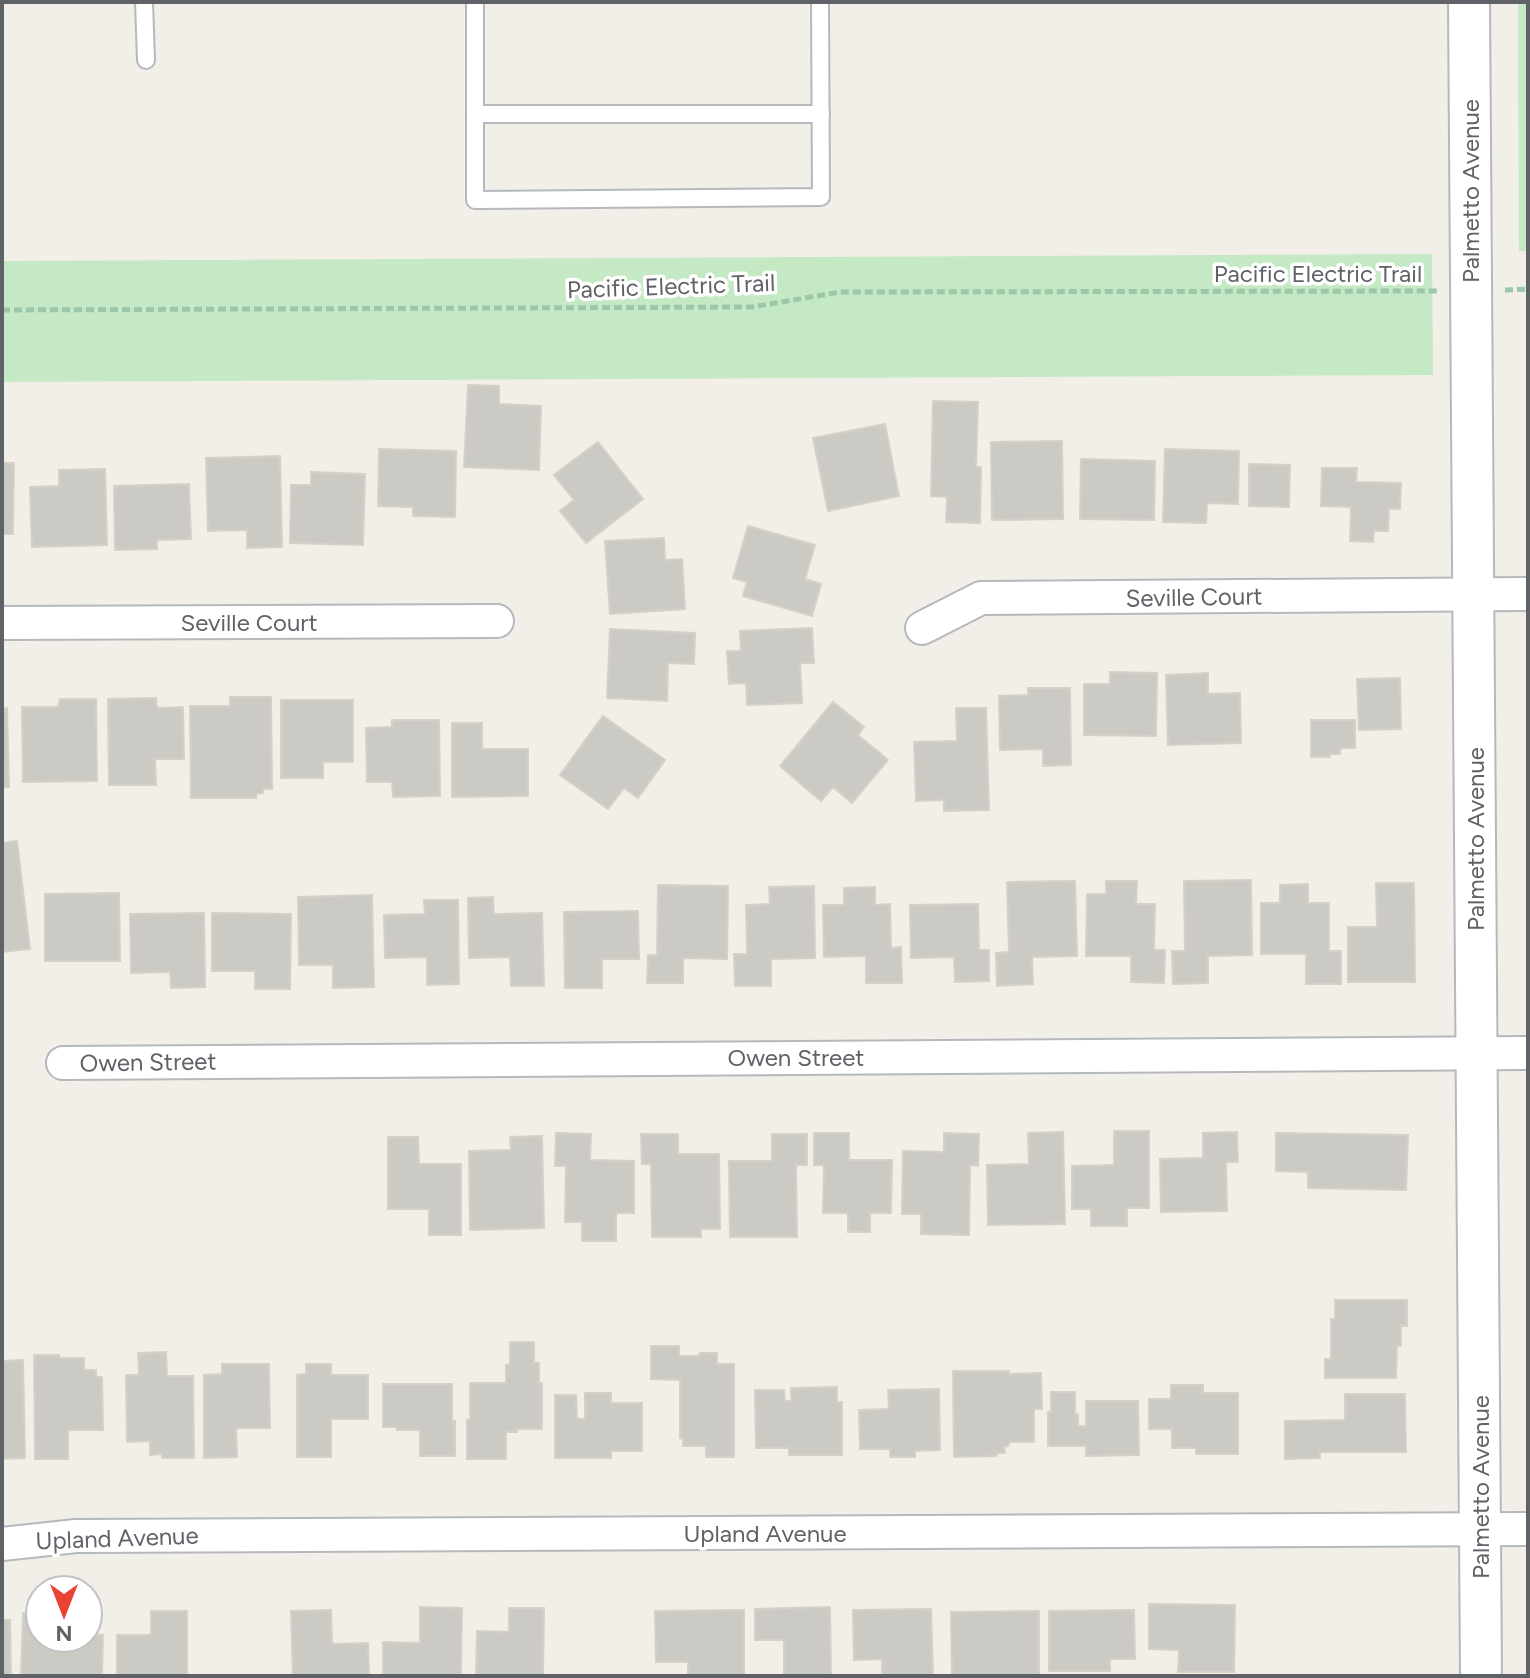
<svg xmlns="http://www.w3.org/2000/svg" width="1530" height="1678" font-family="Figtree,sans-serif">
<rect width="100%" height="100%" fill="#f1efe8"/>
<!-- green -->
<g fill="#c5e8c5">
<path d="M1518,2H1528V251H1519Z"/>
<path d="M1432,254L1433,375L2,382V261Z"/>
</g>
<!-- building -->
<g fill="#cccac5" stroke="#d6d1c6" stroke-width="2">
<path d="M468,385L499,386V404L541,406L539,470L464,467Z"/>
<path d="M933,401L978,402L976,467H981L980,523L946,522L947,497L931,496Z"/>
<path d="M885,424L899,496L828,511L813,438Z"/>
<path d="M1062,441L1063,519L992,520L991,442Z"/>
<path d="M598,442L643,499L586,543L560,511L574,500L554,475Z"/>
<path d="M379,449L456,451L455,517L413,516V507L378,506Z"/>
<path d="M1165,449L1239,451L1238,504L1207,503L1206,523L1163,522Z"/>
<path d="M280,456L282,547L247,548V530L208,531L206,458Z"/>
<path d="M1081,459L1155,461L1154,520L1080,519Z"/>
<path d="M2,463H14L13,534H2Z"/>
<path d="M1249,464L1290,465L1289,507L1249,506Z"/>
<path d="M1322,468H1357L1356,482L1401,483L1400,509H1389L1388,531H1374L1373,542L1350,541L1351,507L1321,506Z"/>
<path d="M105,469L107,545L32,547L30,487L59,486V470Z"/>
<path d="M311,472L365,474L363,545L290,543L291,485H311Z"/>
<path d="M189,484L191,539L157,540V549L115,550L114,486Z"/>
<path d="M748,526L815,545L805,579L821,584L812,616L743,596L747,582L733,578Z"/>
<path d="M664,538L665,560L682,559L685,609L610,614L605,541Z"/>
<path d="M812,628L814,663H800L802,703L747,705L746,683L729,684L727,651H741L740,631Z"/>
<path d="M610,629L695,633L694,664L668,663L667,701L607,698Z"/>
<path d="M1110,672L1157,673L1156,736L1084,735V684H1110Z"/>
<path d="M1208,673V694L1240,693L1241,743L1168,745L1166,675Z"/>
<path d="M1400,678L1401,729L1359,730L1357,679Z"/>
<path d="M1028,688H1070L1071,765L1043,766V749L1000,750L999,696L1028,695Z"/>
<path d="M230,697H271L272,789H263V793L256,794V798H191L190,706H230Z"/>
<path d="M156,698L157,708L183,707L184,759H155L156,785H109L108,699Z"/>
<path d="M60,699H96L97,781L23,782L22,707H58Z"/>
<path d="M281,700H353V762H323V778H281Z"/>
<path d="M833,702L864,727L858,735L888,760L852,803L833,787L821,801L780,766Z"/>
<path d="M7,708L9,787H2V709Z"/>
<path d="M956,708H986L989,810L944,811V800L916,801L914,742L957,741Z"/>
<path d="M603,716L665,760L638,798L624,788L608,809L560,775Z"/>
<path d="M392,720H439L440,796L393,797L392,782H367L366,728L392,727Z"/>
<path d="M1311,720H1355V748H1340V754H1330V757H1311Z"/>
<path d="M452,723H482V749H528V796L452,797Z"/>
<path d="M17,841L30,949L2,952V843Z"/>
<path d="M1251,880L1252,955L1208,956V983L1173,984L1172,951H1185L1184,881Z"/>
<path d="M1075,881L1077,956L1032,957L1033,984L997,986L996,953L1009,952L1007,882Z"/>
<path d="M1106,881H1137L1136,904H1155L1154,950H1165L1164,983L1131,982V956H1086L1087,894H1106Z"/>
<path d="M1376,883H1414L1415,982H1348V927H1377Z"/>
<path d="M1308,884V903H1329V951H1341V984H1306V954H1261V903H1280V885Z"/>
<path d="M658,885L728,886L727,959L683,958V983H647L648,955H657Z"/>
<path d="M814,886L815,958L771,959V986H735L734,954H747L746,905L770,904L769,887Z"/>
<path d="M875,887V905L890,904L891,948L901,947L902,983H866V956L824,957L823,905H844V888Z"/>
<path d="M119,893L120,961H45V894Z"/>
<path d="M372,895L374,987L333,988V965H299L298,897Z"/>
<path d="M493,897L494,914L542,913L544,986H511L510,957L469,958L468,898Z"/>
<path d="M424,900H458L459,984L427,985V957L385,958L384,915L425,914Z"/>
<path d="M978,904L979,950H989V981L955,982L954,957L911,958L910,905Z"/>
<path d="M638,911L639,959H602V988H565L564,912Z"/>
<path d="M204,913L205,987L171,988L170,972L131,973L130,914Z"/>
<path d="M212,913L291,914L290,989H255V971H212Z"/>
<path d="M1114,1131H1149V1208H1127V1226H1091V1209H1072V1166L1114,1165Z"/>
<path d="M1063,1132L1065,1224L988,1225L987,1165L1029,1164L1028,1133Z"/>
<path d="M1237,1132L1238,1162H1226L1227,1211L1161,1212L1160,1159L1203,1158V1133Z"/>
<path d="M556,1133L591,1134L590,1160L634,1161V1213H616V1241H582V1222H565L566,1166H555Z"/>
<path d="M814,1133H849V1160H892L891,1213H870V1232H848V1213H823L824,1165H814Z"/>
<path d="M944,1133L979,1134L978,1166L970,1165L969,1235L921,1234V1214H902L903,1151L944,1152Z"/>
<path d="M1276,1133L1408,1135L1406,1190L1308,1188V1172L1276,1171Z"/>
<path d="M641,1134H678V1154H719L720,1229H701V1237H652L651,1164H642Z"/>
<path d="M772,1134H807V1165H796L797,1237H730L729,1161H772Z"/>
<path d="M542,1136L544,1228L470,1230L469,1151L511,1150L510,1137Z"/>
<path d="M388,1137H418L419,1164H461V1235H429V1209H388Z"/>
<path d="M1335,1300H1407V1326H1401V1346H1397L1396,1378H1325V1359H1331V1319H1335Z"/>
<path d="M510,1342H534V1363H539V1383H542V1429H517V1432H506V1459H467V1420H470V1383H506V1365H510Z"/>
<path d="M651,1346H679V1356H699L700,1353H717V1364H734V1457H706V1446H683V1439L680,1438V1380L651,1379Z"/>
<path d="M166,1352L167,1376H193L194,1458H162V1454L150,1455V1441L127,1442L126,1375H139L138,1353Z"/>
<path d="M34,1355H59V1358H84V1370H96V1377H102L103,1430H68V1459H35Z"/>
<path d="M23,1360L25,1458L2,1459V1361Z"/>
<path d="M222,1364H269L270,1428H236L237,1457L204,1458V1375L222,1374Z"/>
<path d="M306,1364H331V1375H368V1419H331V1457H297V1375L306,1374Z"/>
<path d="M953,1371H1009V1374L1041,1373L1042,1409H1034V1442H1010L1008,1446L1004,1447L1005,1453H998L996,1456L954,1457Z"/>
<path d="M383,1384H452V1422L455,1421V1456H420V1430H397V1427H383Z"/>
<path d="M1171,1385H1203V1393H1238V1454H1196V1448H1172V1429H1149V1399H1171Z"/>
<path d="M837,1387V1402H842V1455H789V1448H756L755,1390H784L785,1401H791V1388Z"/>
<path d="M939,1389L940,1450L915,1451V1457H890V1449H860L859,1410L889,1409L888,1390Z"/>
<path d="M1051,1392H1075V1414H1078V1426H1086V1401H1138L1139,1455L1086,1456V1446H1048V1412H1051Z"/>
<path d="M585,1393H611V1403H642V1451H611V1458H555V1395H576L577,1419H585Z"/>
<path d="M1345,1394H1405L1406,1452H1320V1458L1285,1459V1421L1345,1420Z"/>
<path d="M1149,1604L1235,1605L1234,1672H1178L1179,1650L1149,1649Z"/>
<path d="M420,1607L462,1608L461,1676H383V1642L420,1643Z"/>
<path d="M830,1607L831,1676H784V1640H755V1609Z"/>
<path d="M509,1608H544L543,1676H476L477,1631L509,1632Z"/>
<path d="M931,1609L933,1676H882V1659L854,1660L853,1610Z"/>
<path d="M331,1610L332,1644L368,1643L369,1676H293L291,1611Z"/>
<path d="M744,1610V1676H688V1662H656L655,1611Z"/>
<path d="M1134,1610L1135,1659H1110V1671H1049V1611Z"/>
<path d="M151,1611H187V1676H117V1635H151Z"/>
<path d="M1039,1611V1676H952L951,1612Z"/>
<path d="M23,1613L40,1614V1638H88V1634L103,1635L102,1676H21Z"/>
<path d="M2,1620H10L11,1676H2Z"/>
</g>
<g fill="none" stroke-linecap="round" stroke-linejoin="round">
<defs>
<g id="service">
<path d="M144,2L146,60"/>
<path d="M475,2V200L821,197L820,2"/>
<path d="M475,114H821"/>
</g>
<g id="minor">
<path d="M2,623L497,621"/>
<path d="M922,628L981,598L1528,594"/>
<path d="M63,1063L1528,1053"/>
<path d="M2,1544L76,1536L1528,1529"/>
</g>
<path id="tertiary" d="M1469,2L1481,1676"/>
</defs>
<!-- service casing -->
<use href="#service" stroke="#b5b8bc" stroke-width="20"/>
<!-- minor casing -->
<use href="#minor" stroke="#b5b8bc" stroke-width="36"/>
<!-- tertiary casing -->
<use href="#tertiary" stroke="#b5b8bc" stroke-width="44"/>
<!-- path -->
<g stroke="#9cc7a9" stroke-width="5" stroke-dasharray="8 4" stroke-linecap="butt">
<path d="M1505,290L1528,289"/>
<path d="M2,310L752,307L840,292L1439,291"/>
</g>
<!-- service -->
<use href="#service" stroke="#fff" stroke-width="16"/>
<!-- minor -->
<use href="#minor" stroke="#fff" stroke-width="32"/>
<!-- tertiary -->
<use href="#tertiary" stroke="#fff" stroke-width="40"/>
</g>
<g text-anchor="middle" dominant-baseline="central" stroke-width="7" stroke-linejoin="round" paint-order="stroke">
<!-- street labels -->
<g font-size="24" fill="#5f6368" stroke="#fff">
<text transform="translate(1470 191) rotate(-90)">Palmetto Avenue</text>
<text x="1318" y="273">Pacific Electric Trail</text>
<text transform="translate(671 286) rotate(-2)">Pacific Electric Trail</text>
<text transform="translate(1194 597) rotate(-1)">Seville Court</text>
<text x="249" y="622">Seville Court</text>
<text transform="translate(1475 839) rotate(-90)">Palmetto Avenue</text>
<text x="796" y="1057">Owen Street</text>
<text transform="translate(148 1062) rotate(-1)">Owen Street</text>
<text transform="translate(1480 1487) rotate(-90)">Palmetto Avenue</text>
<text x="765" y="1533">Upland Avenue</text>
<text transform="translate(117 1538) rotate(-2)">Upland Avenue</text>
</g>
</g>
<!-- border -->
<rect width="1530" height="1678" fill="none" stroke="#5f6368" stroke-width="8"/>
<!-- north arrow -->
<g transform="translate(64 1614) rotate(180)"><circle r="38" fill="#ffffff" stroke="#bfc1c3" stroke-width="2"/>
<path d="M0-6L14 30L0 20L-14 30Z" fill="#ea4335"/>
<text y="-12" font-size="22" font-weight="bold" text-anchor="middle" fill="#5f6368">N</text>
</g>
</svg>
